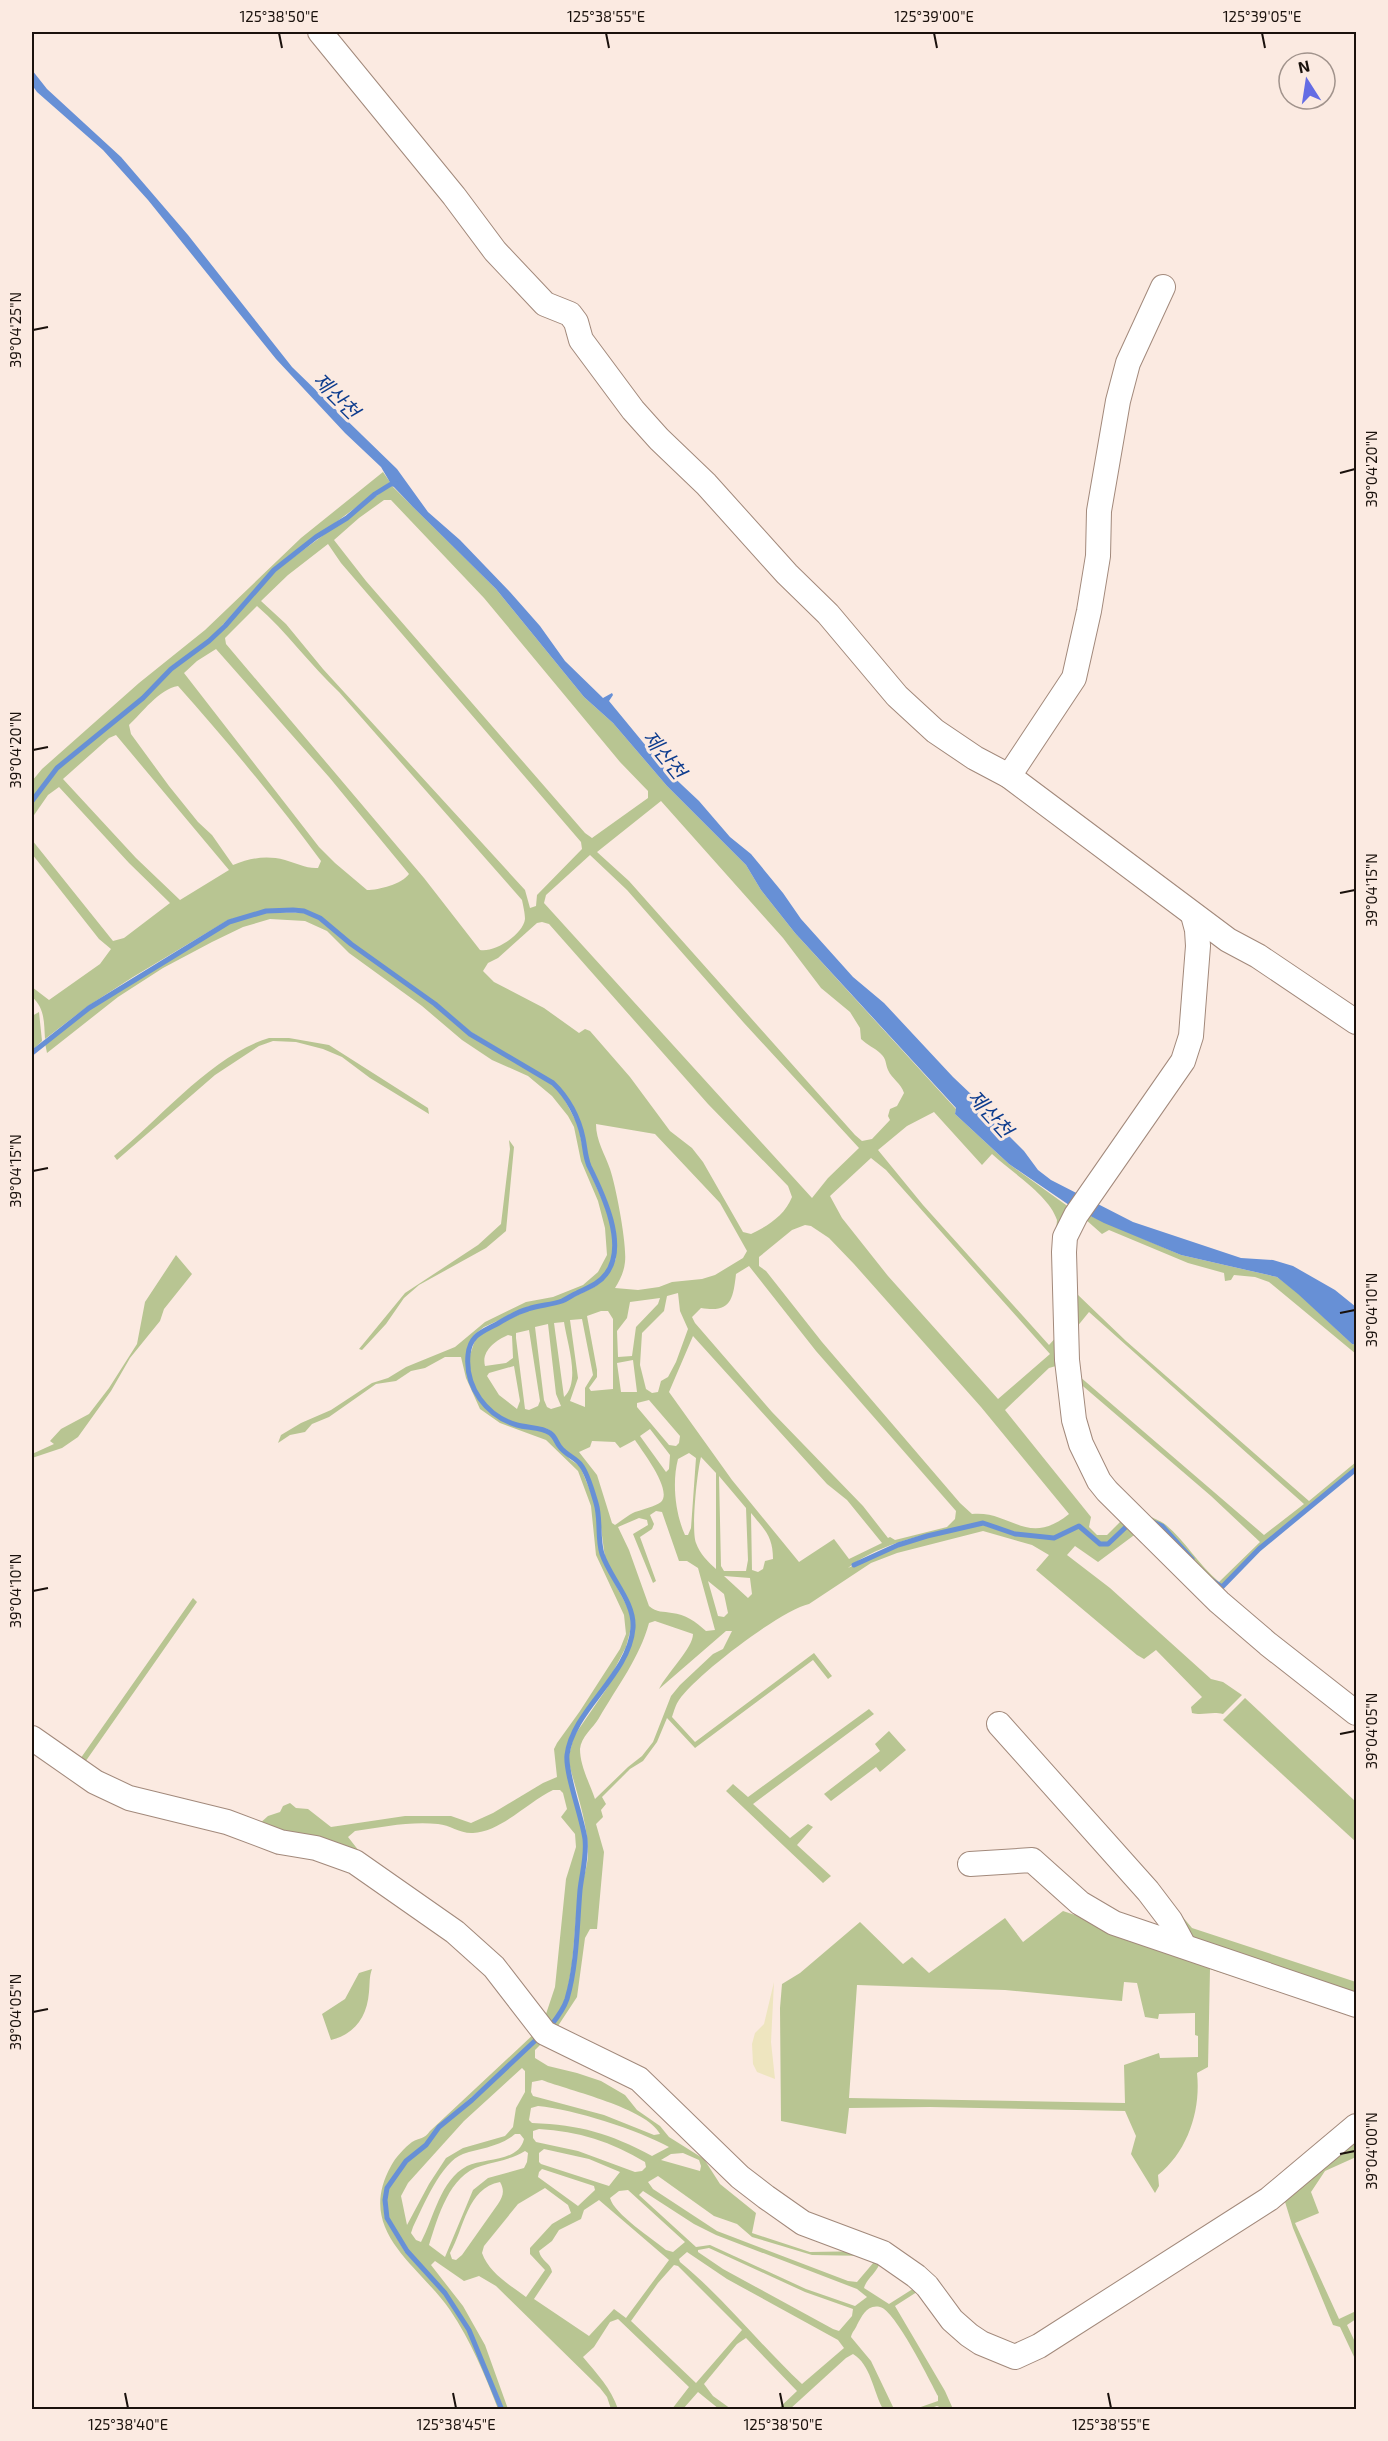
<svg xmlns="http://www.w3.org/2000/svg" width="1388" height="2441" font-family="'Exo 2','Noto Sans KR',sans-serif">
<rect width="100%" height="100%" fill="#fbeae1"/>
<!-- green -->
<g fill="#b8c592" fill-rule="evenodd">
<path d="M383,472L390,482L273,569L209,640L170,667L143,697L88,744L57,767L32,799V781L42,769L139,683L205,630L301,538Z"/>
<path d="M391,485L496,589L584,697L613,723L667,786L746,865L761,890L795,933L956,1109L955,1114L1009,1164L1073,1210L1063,1236L1061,1252L1064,1345L1071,1416L1089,1468L1107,1494L1126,1514L1234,1620L1272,1652L1271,1657L1214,1607L1137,1533L1098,1562L1075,1546L1067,1555L1110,1588L1211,1679L1223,1682L1242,1695L1223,1714C1211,1711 1203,1716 1192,1713L1191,1707L1202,1697L1156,1650L1144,1659L1137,1655L1036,1570L1049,1555L1032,1545L983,1531L897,1553L871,1563L809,1604C781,1610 696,1675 679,1700C676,1704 674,1711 672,1717L695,1742L814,1653L832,1676L828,1679L813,1660L695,1748L667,1718L657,1742L643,1761L630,1769L602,1797L606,1804L601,1810L603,1817L596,1824L604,1852L597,1929H590L585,1938L577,1997L554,2032L651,2081L707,2138L775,2198L739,2170L682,2116L658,2089L637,2074L547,2030L503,1974L469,1940L351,1857L316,1845L281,1838L231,1819L116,1789L97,1779L32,1735V1731L78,1762L193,1598L197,1602L83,1765L116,1783L235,1815L258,1825L268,1816L280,1812L283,1806L290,1803L296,1808L308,1809L331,1827L405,1816H451L471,1823L493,1813L543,1783L557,1777L554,1749L557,1743L580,1711L620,1649L626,1634L624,1615L596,1555L591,1506L578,1471L546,1440L500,1423L480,1409L466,1378L461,1357H445L425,1368L411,1371L396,1381L376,1384L329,1417L312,1424L305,1432L290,1435L278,1443L281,1435L301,1423L331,1410L372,1383L388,1378L406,1367L455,1347L485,1322L526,1302L553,1297L583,1285L598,1272L607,1255L605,1228L598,1201L581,1161L574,1127L568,1116L552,1096L528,1076L492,1060L462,1040L422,1006L349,953L327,931L305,921L270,919L243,927L212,942L163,968L118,997L47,1053L45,1043L89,1009L229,923L266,912L304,913L319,919L350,945L434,1005L470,1035L552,1084L561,1093L578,1125L586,1163L604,1204L610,1222L613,1238V1259L604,1276L594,1283L562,1300L528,1307L484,1327L474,1335L467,1357L469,1379L473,1391L482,1404L498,1418L514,1426L547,1432L552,1436L558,1447L571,1460L580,1466L596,1505L602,1559L630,1612L632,1624L626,1647L613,1672L571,1734L567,1746L565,1759L583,1836L585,1855L579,1884L572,1964L566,1999L558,2015L548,2029C582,2008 577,1922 582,1885C584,1875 588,1864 588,1853C588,1822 575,1789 568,1759L574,1736L607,1688L629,1649L635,1624L632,1611L605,1558L598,1505L582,1464L573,1458L560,1445L554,1434L548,1429L515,1423L500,1416L484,1403L475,1389L471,1378L469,1358L476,1337L485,1330L529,1310L563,1302L596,1286L606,1277L616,1259L615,1238L612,1222L607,1203L589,1162L580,1125L563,1091L553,1082L471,1032L436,1003L351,943L320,917L305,910H266L228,920L133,977L88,1006L45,1039C44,1023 45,1008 32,997V987L49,1000L100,964L111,949L99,939L32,854V840L113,941L124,938L170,903L129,863L59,787L48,795L32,818V803L58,769L144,699L172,670L210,642L226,627L275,571ZM384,500H391L484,598L620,762L648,791V798L592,838L585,833L366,581L334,540L359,518ZM328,544L341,563L581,842L582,849L537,895L536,906L530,908L525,890L323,669L286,624L261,601L288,575ZM257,606C287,632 310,665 339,692L522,900C523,905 525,913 525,919C523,935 494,953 480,950L424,878L226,644L225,638ZM216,649L329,777L409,874C402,884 379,890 367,890L335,863L319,847L184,673L197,661ZM178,686C228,742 276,800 321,861L318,868C307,869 296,863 285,860C266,855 251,858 233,865L212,835L198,822L169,786L131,734L129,725C142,713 159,689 178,686ZM116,735L229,870L180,900L136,858L63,779L109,738ZM661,801L783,938L821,988L850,1012L860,1028L861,1039C867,1045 875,1048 880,1053C887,1059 885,1063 888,1070C892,1079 901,1083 904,1093L897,1106L890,1109L888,1116L890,1120L872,1139L862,1141L855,1135L629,881L597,852ZM590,855L627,890L744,1023L859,1148L828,1178L812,1198L544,903L546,895ZM542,922L549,924L708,1104L788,1186L792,1197C785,1215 768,1226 751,1234L743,1232L703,1162L692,1148L670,1131L630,1077L590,1031L585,1029L579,1033L544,1008L494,982L483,971L488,963L498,958L537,923ZM934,1112L982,1165L992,1154C1011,1172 1049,1195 1057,1220L1054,1255L1059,1334L1049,1345L923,1205L878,1150L907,1126ZM596,1124L655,1134L720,1203L747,1251L743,1258L715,1275L702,1279L672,1282L659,1287L638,1290L615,1288C620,1280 624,1272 625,1262C627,1244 616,1187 610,1169C605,1154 596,1141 596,1124ZM871,1158L886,1170L1050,1354L998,1399L888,1276L842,1218L830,1196ZM805,1225L811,1226L829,1238L854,1264L981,1407L1069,1514C1027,1548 1011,1510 972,1514L960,1503L822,1342L766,1271L759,1266V1257L792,1230ZM749,1266L816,1351L956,1511L955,1519L947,1527L895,1540L890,1537L888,1538L863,1506L772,1412L695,1323L692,1317L701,1308C730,1313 733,1301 736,1274ZM678,1293L680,1311L688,1329L676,1362L668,1377L661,1381L658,1392L652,1393L646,1389L640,1365L642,1333L664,1311L667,1296ZM660,1298L658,1304L636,1327L632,1356L618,1357L617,1331L627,1318L630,1302ZM601,1311H608L613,1319V1389L591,1391L589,1388L597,1377V1370L587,1316ZM582,1319L593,1375L585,1388V1407L570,1401L578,1378L570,1320ZM564,1322C567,1343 581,1381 564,1397L554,1323ZM548,1324L556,1394L561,1406L551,1409L547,1407L544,1400L535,1327ZM529,1330L540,1401L538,1406L529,1410L525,1409L516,1338V1333ZM508,1335L512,1336L513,1358L506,1363L485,1366C481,1351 496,1340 508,1335ZM693,1336L827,1484L847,1500L882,1543L849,1559L834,1539L799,1562L732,1480L669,1392ZM633,1360L637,1392H621L617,1363ZM514,1366L520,1401L517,1409L499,1395L487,1376L489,1373ZM1056,1366L1062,1369C1069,1408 1070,1447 1092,1482C1100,1494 1110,1504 1119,1515L1121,1521L1107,1535H1097L1089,1527L1091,1517L1005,1410L1049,1368ZM649,1400L680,1436L679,1443L676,1446L669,1445L637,1407V1403ZM650,1429L670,1455L669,1469L666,1472L640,1436ZM635,1440C642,1451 673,1490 661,1502C656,1506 641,1510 635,1512C628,1515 621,1521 615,1525L612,1523L597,1475L579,1452L590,1447L592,1441L615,1442L620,1448ZM689,1453L696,1458L691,1528L688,1535H685C675,1513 672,1482 678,1459ZM701,1457L716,1473V1569C708,1562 700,1554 696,1543C691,1530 697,1472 701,1457ZM719,1476L746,1508L748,1560L746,1571H724L721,1566ZM656,1511L662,1512L679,1561H687L698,1568L715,1630L706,1631C696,1622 685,1614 672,1613C663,1611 657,1613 649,1606L629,1550L618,1527L639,1518L647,1520L648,1525L633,1534L653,1583L656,1581L640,1537L652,1529L654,1524L650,1515ZM751,1513C765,1530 773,1537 773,1559L765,1561L763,1569L758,1572L752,1570ZM983,1522L1015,1532L1054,1537L1079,1525L1101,1542L1107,1543L1127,1524L1130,1525L1108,1545H1099L1079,1528L1054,1539L1014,1535L983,1525L928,1537L878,1554L848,1568C881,1541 941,1531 983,1522ZM724,1576L750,1578L752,1594L748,1598ZM708,1581L724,1594L728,1613L724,1617L718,1616ZM655,1621L693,1634C693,1648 667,1673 659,1689L726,1631H732L723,1649L713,1654L680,1685L671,1696L653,1742L642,1756L628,1767L595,1799C590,1784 580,1766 580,1749C581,1737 593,1728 599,1718C617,1687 640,1657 649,1623ZM553,1790H560L563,1793L567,1809L561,1817L575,1834L576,1847L566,1879L555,1987L545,2017L541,2018L500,1964L480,1942L359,1851L348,1837L355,1831C382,1827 411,1821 438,1824C450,1825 461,1834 473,1833C501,1832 529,1801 553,1790Z"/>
<path d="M39,1012L42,1041L32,1051V1016Z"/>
<path d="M269,1038H289L329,1045L428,1108L429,1114L370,1078L342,1057L323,1049L296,1042L273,1041L259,1046L215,1075L117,1160L114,1156C161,1118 212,1055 269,1038Z"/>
<path d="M509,1140L514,1147L506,1231L486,1248L419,1285L404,1298L386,1324L362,1350L359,1349L405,1293L478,1245L501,1224L510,1149Z"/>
<path d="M1086,1214L1181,1255L1277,1277L1298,1293L1352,1344L1356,1345V1354L1269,1282L1255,1277L1234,1275L1231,1280L1225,1281L1224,1273L1188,1263L1109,1230L1102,1234L1085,1219L1074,1229L1077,1294L1126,1341L1309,1501L1356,1462V1468L1257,1550L1222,1586L1216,1583L1163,1526L1148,1517L1142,1520L1107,1485L1088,1450L1077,1414L1071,1359L1068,1253L1072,1227L1081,1215ZM1089,1312L1304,1504L1264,1535L1079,1376L1076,1328ZM1077,1381L1211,1496L1260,1542L1219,1582C1199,1565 1185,1541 1166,1525C1160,1520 1152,1518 1146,1514C1138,1509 1131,1502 1124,1496C1101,1473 1070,1414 1077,1381Z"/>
<path d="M176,1255L192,1274L164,1309L160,1321L130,1358L111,1391L78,1437L62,1448L32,1458V1454L54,1444L50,1441L61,1429L89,1414L109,1388L137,1344L145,1302Z"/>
<path d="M1245,1698L1356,1802V1842L1223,1720Z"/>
<path d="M869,1709L874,1714L753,1804L790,1838L808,1824L813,1827L797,1845L831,1876L823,1883L726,1791L733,1784L748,1797Z"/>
<path d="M889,1731L906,1750L880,1772L876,1767L831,1801L824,1794L880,1751L875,1744Z"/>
<path d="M1160,1890L1192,1928L1356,1982V1997L1201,1944L1181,1924Z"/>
<path d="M1063,1911L1356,2009V2017L1210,1969L1208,2067L1197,2073C1201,2110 1188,2151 1158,2175L1159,2186L1155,2193L1131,2154L1136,2136L1125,2111L930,2107L849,2108L846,2134L781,2121L780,2008L782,1984L800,1973L860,1922L903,1964L912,1957L929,1973L1005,1918L1023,1942ZM1124,1982L1137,1983L1145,2017L1158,2019L1159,2014L1195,2013V2035L1198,2036V2057L1160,2058L1159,2053L1124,2065L1125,2103L849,2098L857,1985L1005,1990L1122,2001Z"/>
<path d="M372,1969C369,1977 370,1983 369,1992C367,2017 355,2034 331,2040L322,2014L345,1999L359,1973Z"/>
<path d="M529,2017L551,2039L576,2050L545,2040L535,2050V2058L548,2066L577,2073L601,2081L625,2095L637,2110L660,2126L669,2137L704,2159L720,2184L756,2213L752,2233L810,2252L870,2251L880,2255C883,2269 868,2276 864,2288L889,2304L919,2285L928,2292L920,2290L895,2306L945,2391L953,2409H944L937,2406L928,2409H915L938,2401V2396C930,2381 895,2310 880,2307C867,2304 862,2316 857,2325C855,2330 852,2332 851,2337L871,2361L894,2409H883C873,2391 871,2365 853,2354L846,2358L790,2409H778L797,2391L746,2338L737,2344L704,2384L713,2396L731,2409H719L698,2392L683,2409H672L689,2387L618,2319L610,2322L594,2347L583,2357C597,2374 611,2388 618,2409H611L607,2397L600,2388L496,2286L479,2276L464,2281L435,2261L431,2265L463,2306L485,2345L508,2409H504L470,2330L446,2293L408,2250L388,2217L386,2201L389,2188L407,2162L427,2146L440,2128L473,2101L541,2037L539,2035L512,2062L438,2126L425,2144L405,2160L386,2187L383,2200L385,2218L405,2252L444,2294L468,2331L498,2399L501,2409H498C485,2375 471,2341 450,2310C418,2264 355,2231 391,2166C395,2158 405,2147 412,2142C420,2137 424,2140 430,2131L536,2032ZM522,2068L525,2071V2092L516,2108L513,2127L505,2136L463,2148L446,2158L429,2184L407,2225L401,2196L408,2183L464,2121ZM542,2080C570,2091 647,2108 660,2134L654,2135L604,2115L533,2096L531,2092L532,2082ZM538,2106C573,2109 638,2130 669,2147L652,2156C609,2133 581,2125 532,2123L529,2120L531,2108ZM539,2129C578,2131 612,2142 645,2162L646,2167L642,2171L635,2172L578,2151L536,2142L533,2138V2131ZM515,2134H520L524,2139C519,2162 484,2158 467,2166C440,2180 434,2218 421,2242L416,2240L411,2233L413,2227C423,2207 441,2162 463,2154C481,2148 500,2147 515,2134ZM544,2149L589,2159L620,2172L609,2186L541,2164L539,2162V2153ZM525,2151L528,2153L527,2162L524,2168L488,2178L473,2190L445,2257L429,2245C438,2217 449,2175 481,2166C497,2161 510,2160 525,2151ZM683,2153L699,2160L701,2166L700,2171L661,2160L671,2154ZM542,2169L594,2186L595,2190L578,2206L538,2177L539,2172ZM658,2176L714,2216L737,2224L752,2237L812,2255L868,2256L873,2258L874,2262L857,2282L848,2281L717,2231L653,2189L648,2182ZM500,2182C505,2191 503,2196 498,2204L462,2255L456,2260L452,2259L450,2253C464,2229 467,2188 500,2182ZM545,2188L568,2205L571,2213L552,2224L530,2248V2254L545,2270L526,2297C510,2285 489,2273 482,2253L484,2246L518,2204ZM628,2190L685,2242L673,2252L666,2250C653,2239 614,2214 610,2198L619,2191ZM643,2191L694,2224L716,2235L857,2289L867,2297L855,2306L806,2289L710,2245L696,2247L639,2195ZM599,2200L669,2260L626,2318L614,2309L589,2336L534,2299L552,2272C551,2263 541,2261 539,2251L552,2241L559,2230L581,2219L584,2210ZM709,2248L805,2292L853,2309L852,2316L839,2331L833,2329L723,2269L698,2252V2250ZM687,2252L727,2279L838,2340L844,2348L802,2384C760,2345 724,2298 680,2262L679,2259ZM674,2265L678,2266L742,2330L696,2383L631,2321L658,2283Z"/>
<path d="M1356,2131V2157L1325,2171L1311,2192L1319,2213L1295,2223L1339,2319L1356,2311V2319L1347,2325L1356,2344V2361L1340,2327L1333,2325L1293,2228L1282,2192Z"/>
</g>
<!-- sand -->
<path fill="#eee5bf" d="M774,1982L771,2042L775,2079L757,2072L753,2064L752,2044L755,2033L764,2024Z"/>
<!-- water -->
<path fill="#6790d6" d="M32,70L47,89L121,157L188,235L292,367L397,469L428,512L460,540L510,592L540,626L565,661L603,698L612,693L613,695L609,701L665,769L699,801L730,837L751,854L783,893L801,919L853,977L884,1003L953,1077L994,1116L998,1125L1024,1151L1038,1170L1051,1180L1133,1222L1241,1258L1273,1260L1293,1266L1335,1290L1356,1307V1345L1352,1344L1298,1294L1277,1277L1181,1255L1104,1223L1069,1205L1009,1164L955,1114L956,1108L795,933L761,890L746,865L667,786L613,723L584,697L496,589L413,507L391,484L381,467L345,433L276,359L148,200L103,150L37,92L32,85Z"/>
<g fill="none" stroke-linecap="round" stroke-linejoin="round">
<!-- stream -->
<g stroke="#6790d6" stroke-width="5">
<path d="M32,801L57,768L143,698L171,669L209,641L225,626L274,570L316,537L347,518L375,494L391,484H396"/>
<path d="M32,1053L89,1008L229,922L266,911L293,910L304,911L320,918L351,944L435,1004L470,1034L553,1083C568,1097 579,1118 583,1138C585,1147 585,1156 589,1166C603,1194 628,1246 606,1274C599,1284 587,1288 577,1293C572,1295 567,1299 562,1301C551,1305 539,1305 528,1309C517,1312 507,1318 497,1324C482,1332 470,1335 468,1355C465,1387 486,1416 517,1425C527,1428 542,1427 550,1433C555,1436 556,1442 560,1447C566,1455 576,1458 581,1465C588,1474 593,1493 596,1503C601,1519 597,1538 602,1554C610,1578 635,1602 633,1628C629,1676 573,1709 567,1755C565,1773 582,1817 585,1839C587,1857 582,1872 580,1890C577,1926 577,1965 567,1999C563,2011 556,2019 549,2028"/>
<path d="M1151,1521L1162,1526L1192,1559"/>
<path d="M854,1565L898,1545L927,1536L983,1523L1015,1534L1054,1538L1079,1526L1100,1544H1108L1128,1525"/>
<path d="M1213,1581L1222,1587L1259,1549L1356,1469"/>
<path d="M502,2410L469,2330L445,2293L407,2251L387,2218L385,2200L387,2188L406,2161L426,2145L439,2127L472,2100L539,2037"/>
</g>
<defs>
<g id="minor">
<path d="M320,32L454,196L495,251L545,304L570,314L576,322L581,340L633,410L659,439L706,484L787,574L828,614L897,696L935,731L975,758L1009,776L1228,940L1258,956L1356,1022"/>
<path d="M1009,776L1074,678L1089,611L1098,556L1099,511L1118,401L1128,363L1163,287"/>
<path d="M1193,915L1197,930L1198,946L1191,1036L1183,1061L1076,1215L1065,1237L1064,1252L1067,1360L1074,1420L1081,1444L1099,1481L1107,1491L1219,1602L1268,1644L1356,1713"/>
<path d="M999,1724L1148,1891L1170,1920L1184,1946"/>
<path d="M32,1738L95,1782L129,1798L227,1822L280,1842L316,1848L355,1862L455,1932L494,1967L545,2033L639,2079L740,2177L766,2197L803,2223L883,2253L916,2276L927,2286L952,2320L969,2335L981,2343L1015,2357L1039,2346L1269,2199L1356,2126"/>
<path d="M970,1864L1032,1860L1080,1903L1114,1923L1356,2005"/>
</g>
</defs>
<!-- minor casing -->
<use href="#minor" stroke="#a2897b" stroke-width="26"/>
<!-- minor -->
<use href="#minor" stroke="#fff" stroke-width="24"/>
</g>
<!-- ticks -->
<path fill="none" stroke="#1a110c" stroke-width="2" d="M279,33L282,48M606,33L609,48M934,33L937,48M1262,33L1265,48M33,330L48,327M1340,473L1355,469M33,750L48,747M1340,893L1355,890M33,1171L48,1168M1340,1313L1355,1310M33,1591L48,1588M1340,1734L1355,1731M33,2012L48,2009M1340,2154L1355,2151M125,2393L128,2408M453,2393L456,2408M780,2393L783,2408M1108,2393L1111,2408"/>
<g text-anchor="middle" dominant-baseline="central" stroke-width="6" stroke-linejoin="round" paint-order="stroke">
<!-- water labels -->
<g font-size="20" font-style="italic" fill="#0d3c8e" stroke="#fbeae1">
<text transform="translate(337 395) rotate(45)">제산천</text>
<text transform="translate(665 754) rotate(51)">제산천</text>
<text transform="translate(991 1113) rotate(48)">제산천</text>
</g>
</g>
<!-- border -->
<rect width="1388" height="2441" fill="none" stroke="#fbeae1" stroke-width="66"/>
<!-- north arrow -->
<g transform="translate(1307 81) rotate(348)"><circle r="28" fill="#fbeae1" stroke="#a1938c" stroke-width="1.5"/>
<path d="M0-4.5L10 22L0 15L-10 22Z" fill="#636ce4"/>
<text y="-9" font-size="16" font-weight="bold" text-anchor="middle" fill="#1a110c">N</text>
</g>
<rect x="33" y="33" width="1322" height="2375" fill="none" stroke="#1a110c" stroke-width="2"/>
<g font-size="15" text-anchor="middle" fill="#1a110c">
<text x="279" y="22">125°38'50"E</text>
<text x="606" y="22">125°38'55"E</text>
<text x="934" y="22">125°39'00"E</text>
<text x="1262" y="22">125°39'05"E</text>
<text transform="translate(16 330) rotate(-90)" y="5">39°04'25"N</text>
<text transform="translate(1372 469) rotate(-90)" y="5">39°04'20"N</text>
<text transform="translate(16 750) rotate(-90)" y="5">39°04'20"N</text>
<text transform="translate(1372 890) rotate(-90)" y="5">39°04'15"N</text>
<text transform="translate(16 1171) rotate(-90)" y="5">39°04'15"N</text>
<text transform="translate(1372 1310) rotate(-90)" y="5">39°04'10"N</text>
<text transform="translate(16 1591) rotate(-90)" y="5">39°04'10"N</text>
<text transform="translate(1372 1731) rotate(-90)" y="5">39°04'05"N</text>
<text transform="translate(16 2012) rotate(-90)" y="5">39°04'05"N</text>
<text transform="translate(1372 2151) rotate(-90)" y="5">39°04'00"N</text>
<text x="128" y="2430">125°38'40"E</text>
<text x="456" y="2430">125°38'45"E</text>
<text x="783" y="2430">125°38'50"E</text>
<text x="1111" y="2430">125°38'55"E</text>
</g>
</svg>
